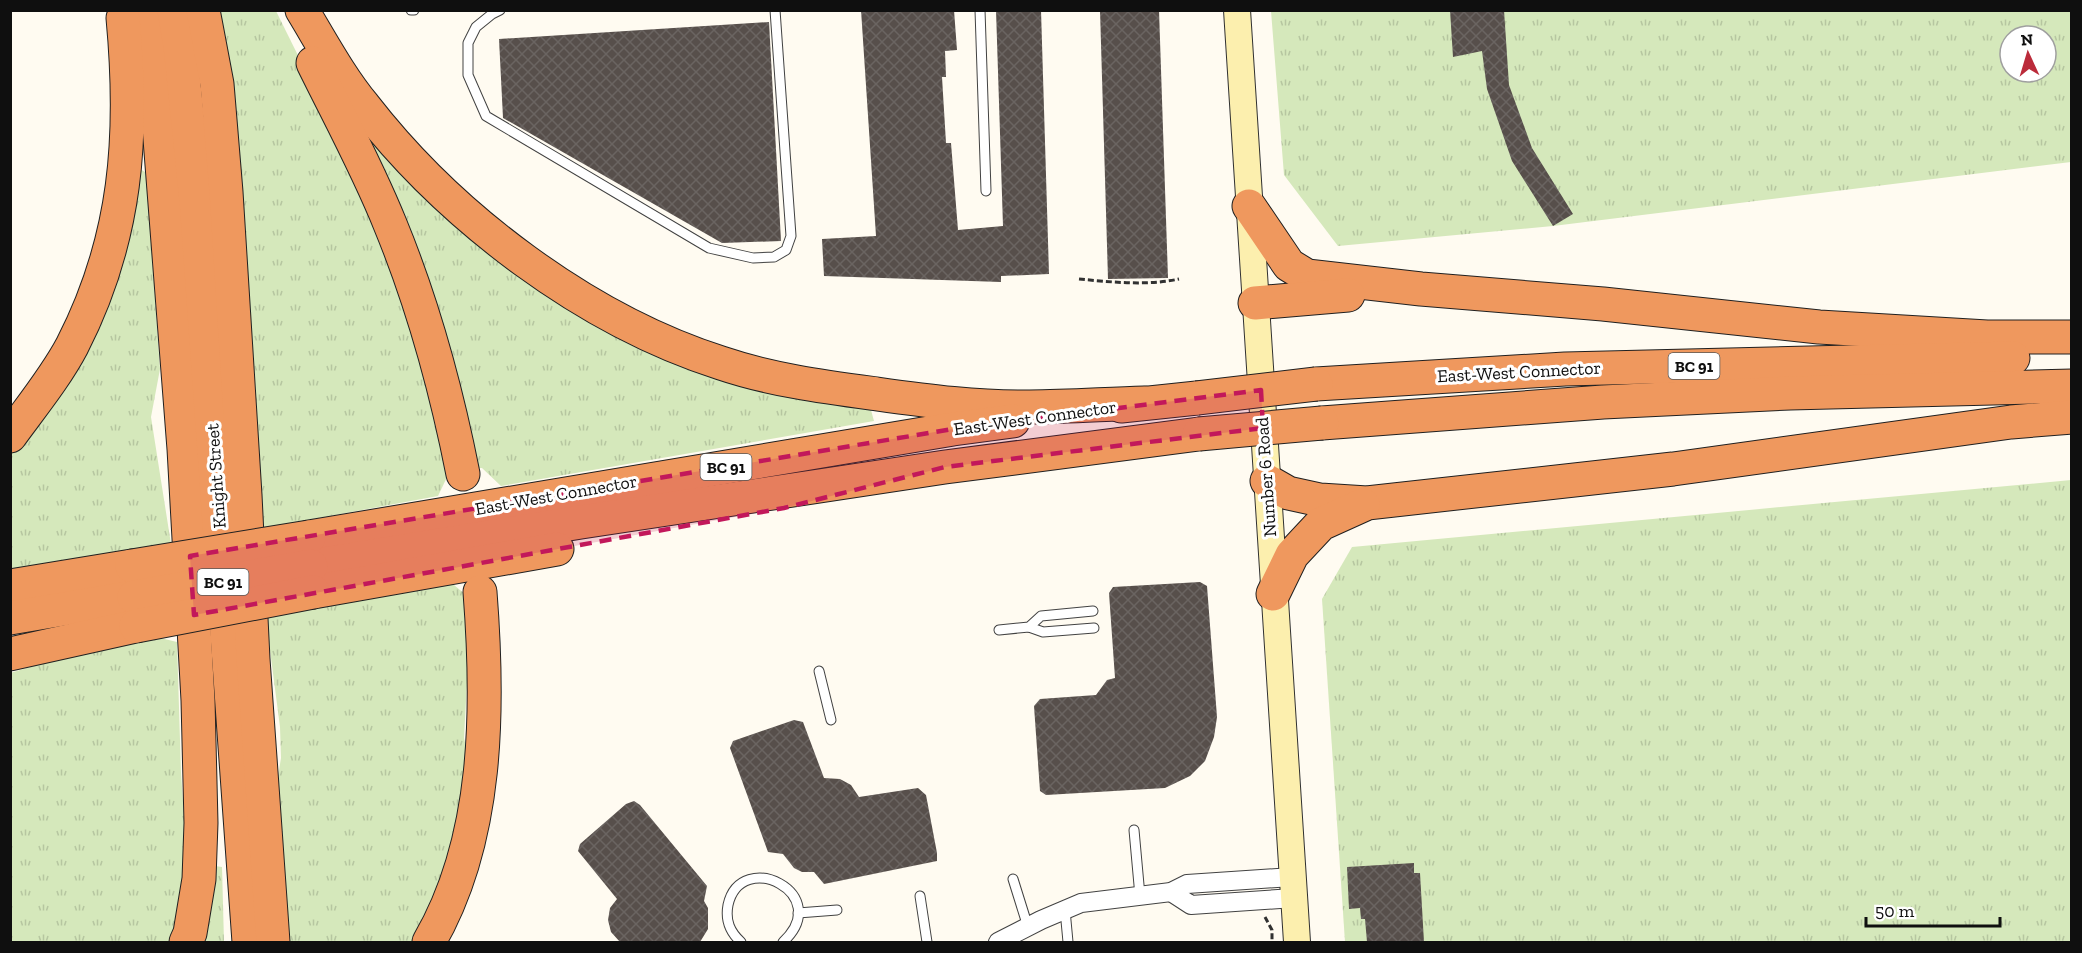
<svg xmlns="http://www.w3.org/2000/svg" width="2082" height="953" font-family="'Zilla Slab',serif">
<defs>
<pattern id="grass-tufts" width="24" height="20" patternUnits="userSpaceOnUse" patternTransform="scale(1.5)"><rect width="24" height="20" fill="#d5e8bb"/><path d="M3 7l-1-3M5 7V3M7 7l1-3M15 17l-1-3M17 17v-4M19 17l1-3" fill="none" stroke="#b6c6a0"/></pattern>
<pattern id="building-cross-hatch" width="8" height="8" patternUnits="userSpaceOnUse" patternTransform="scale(1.5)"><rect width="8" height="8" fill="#574f4b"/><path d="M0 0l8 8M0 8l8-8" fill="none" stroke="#6a6461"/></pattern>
</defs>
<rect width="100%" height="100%" fill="#fffbf1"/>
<!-- grass -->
<g fill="url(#grass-tufts)" fill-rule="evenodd">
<path d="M216,11H276L325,110L392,256L449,473L438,496L259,529Z"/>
<path d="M1271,11H2071V162L1553,226L1338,246L1284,175ZM2010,36H2046V72H2010Z"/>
<path d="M358,117L500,260L862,406L871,410L874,421L501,486L482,468H473Z"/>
<path d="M140,169L145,172L147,182L160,369L151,417L171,544L11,570L10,451Z"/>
<path d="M2071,480V942H1345L1322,599L1352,547Z"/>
<path d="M448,580L466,595L469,645L464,738L469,760L452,854L415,942H286L275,795L281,758L280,727L265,612Z"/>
<path d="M148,635L177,642L181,773L188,872L172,942H11L10,673L99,647Z"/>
<path d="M215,866L222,867L224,942H198Z"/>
</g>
<!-- building -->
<g fill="url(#building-cross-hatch)">
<path d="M861,10H954L957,50L945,51L946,77H942L946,143H951L958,230L1003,226L996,10H1041L1049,274L1001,276V282L824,276L822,239L876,236Z"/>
<path d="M1100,10H1159L1168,278L1108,279Z"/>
<path d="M1450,10H1504L1509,85L1532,148L1573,214L1553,226L1512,161L1487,89L1482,51L1453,57Z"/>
<path d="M769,22L781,241L722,243L503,118L499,39Z"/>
<path d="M1200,582L1207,586L1217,717L1214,737L1205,761L1190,776L1165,788L1046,795L1040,791L1034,706L1040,699L1096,695L1107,680L1115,678L1109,593L1113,587Z"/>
<path d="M794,720L803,722L824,778L840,779L851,785L859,797L918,788L926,795L937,853V861L824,884L814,872H802L794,868L783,854L768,852L730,748L733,741Z"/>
<path d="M634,801L640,805L707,886L704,901L708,908V929L700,942H620L611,932L608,920L610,908L617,899L578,851L580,844L626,804Z"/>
<path d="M1414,863V873H1420L1424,942H1367L1365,919H1361L1360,908L1349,909L1347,867Z"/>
</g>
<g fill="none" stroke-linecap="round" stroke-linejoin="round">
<defs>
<g id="service">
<path d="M411,10H414"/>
<path d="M500,10L492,14L476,27L468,43V75L486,116L709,248L753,258L774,257L786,250L791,236L775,10"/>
<path d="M980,10L986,191"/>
<path d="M1029,627L1043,632L1094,628"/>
<path d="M999,630L1029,627L1041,616L1093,611"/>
<path d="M819,671L831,720"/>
<path d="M1134,830L1140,896"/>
<path d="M1013,879L1028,927"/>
<path d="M920,896L927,942"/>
<path d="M1065,910L1068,942"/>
<path d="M798,913L837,910"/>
<path d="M741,942C730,932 725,921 728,905C741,847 835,894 783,942"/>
</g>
<g id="minor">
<path d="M1171,892L1191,905L1294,898"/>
<path d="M998,942L1041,920L1081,903L1171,892L1187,884L1292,877"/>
</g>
<path id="secondary" d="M1237,10L1297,942"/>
<g id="motorway">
<path d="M142,10L158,113L184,449L198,700L201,823L199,879L190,933L186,942"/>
<path d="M174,10L180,46L196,201L249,942"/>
<path d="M203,10L217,84L226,192L245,495L253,659L273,942"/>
<path d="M302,10C322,43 340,77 364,106C451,218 586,320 721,363C771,380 825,387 877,394C927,401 979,408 1030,407C1068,407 1106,404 1144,403"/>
<path d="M313,63C339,116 368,169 390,224C423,304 446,388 463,474"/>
<path d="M1249,206L1289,265L1307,276L1421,289L1603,304L1819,327L1987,337H2072"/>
<path d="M1255,303L1348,295"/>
<path d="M1316,384L1565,369L2013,358"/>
<path d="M1121,406L1197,398"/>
<path d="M1322,423L1603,402L1790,393L2072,386"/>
<path d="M10,436C31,407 55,378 72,346C127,239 134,136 123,18"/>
<path d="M1267,481L1288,493L1320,500L1367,503L1673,469L2011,422L2072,417"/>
<path d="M309,537L953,429L1013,421"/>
<path d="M311,566L581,522L945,467L1199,434"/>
<path d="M10,586L132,566"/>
<path d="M313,592L557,549"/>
<path d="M1273,594L1292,555L1321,524L1363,505"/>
<path d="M10,618L134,597"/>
<path d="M10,654L136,626"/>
<path d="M429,942C489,839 489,707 480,592"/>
</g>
</defs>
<!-- service casing -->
<use href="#service" stroke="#424242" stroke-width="11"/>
<!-- minor casing -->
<use href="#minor" stroke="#424242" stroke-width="20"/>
<!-- secondary casing -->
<use href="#secondary" stroke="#313131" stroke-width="28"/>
<!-- motorway casing -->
<use href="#motorway" stroke="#202020" stroke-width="35"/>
<!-- path -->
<g stroke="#313131" stroke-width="3" stroke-dasharray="6 3" stroke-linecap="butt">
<path d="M1079,279C1111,282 1147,286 1179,279"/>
<path d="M1265,917L1272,930V942"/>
</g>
<!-- service -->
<use href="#service" stroke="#fff" stroke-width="9"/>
<!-- minor -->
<use href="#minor" stroke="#fff" stroke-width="18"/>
<!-- secondary -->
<use href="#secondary" stroke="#fcefae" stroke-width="26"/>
<!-- motorway -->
<use href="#motorway" stroke="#ef985e" stroke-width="33"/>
<defs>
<g id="motorway-bridge">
<path d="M1197,398L1316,384"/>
<path d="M1199,434L1322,423"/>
<path d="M132,566L309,537"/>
<path d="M134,597L311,566"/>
<path d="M136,626L313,592"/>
</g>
</defs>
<!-- motorway-bridge casing -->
<use href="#motorway-bridge" stroke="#202020" stroke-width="35" stroke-linecap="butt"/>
<!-- motorway-bridge -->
<use href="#motorway-bridge" stroke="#ef985e" stroke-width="33"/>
</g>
<!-- marked area -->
<path fill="#c2185b" fill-opacity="0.2" stroke="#c2185b" stroke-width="4.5" stroke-dasharray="12 8" stroke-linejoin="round" d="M1261,390L1263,428L945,467L784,508L194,615L190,556L953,429Z"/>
<g text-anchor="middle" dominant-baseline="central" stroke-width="6" stroke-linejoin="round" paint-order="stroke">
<!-- shield labels -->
<g fill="#fff" stroke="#575757" stroke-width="1.5">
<rect x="1668.5" y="353" width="51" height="26" rx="4.5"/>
<rect x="700.5" y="454" width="51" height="26" rx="4.5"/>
<rect x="197.5" y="569" width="51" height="26" rx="4.5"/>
</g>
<g font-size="16" font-weight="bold" fill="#0f0f0f">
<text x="1694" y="366">BC 91</text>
<text x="726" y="467">BC 91</text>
<text x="223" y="582">BC 91</text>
</g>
<!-- street labels -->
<g font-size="18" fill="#0f0f0f" stroke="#fff">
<text transform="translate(1519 372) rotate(-3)">East-West Connector</text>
<text transform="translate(1035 418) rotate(-8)">East-West Connector</text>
<text transform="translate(216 476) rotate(-94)">Knight Street</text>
<text transform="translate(1266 477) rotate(-94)">Number 6 Road</text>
<text transform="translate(556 495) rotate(-10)">East-West Connector</text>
</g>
</g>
<!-- border -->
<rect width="2082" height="953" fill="none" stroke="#0f0f0f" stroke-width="24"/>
<!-- north arrow -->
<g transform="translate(2028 54) rotate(356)"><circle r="28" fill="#ffffff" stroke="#9f9f9f" stroke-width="1.5"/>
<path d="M0-4.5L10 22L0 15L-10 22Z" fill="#bb2b3a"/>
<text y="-9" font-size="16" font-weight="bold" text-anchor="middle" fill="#0f0f0f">N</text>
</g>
<!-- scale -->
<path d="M1866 917v9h134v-9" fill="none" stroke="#0f0f0f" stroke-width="3"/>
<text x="1875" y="917" font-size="18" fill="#0f0f0f" stroke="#ffffff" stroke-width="4.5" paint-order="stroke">50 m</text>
</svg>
